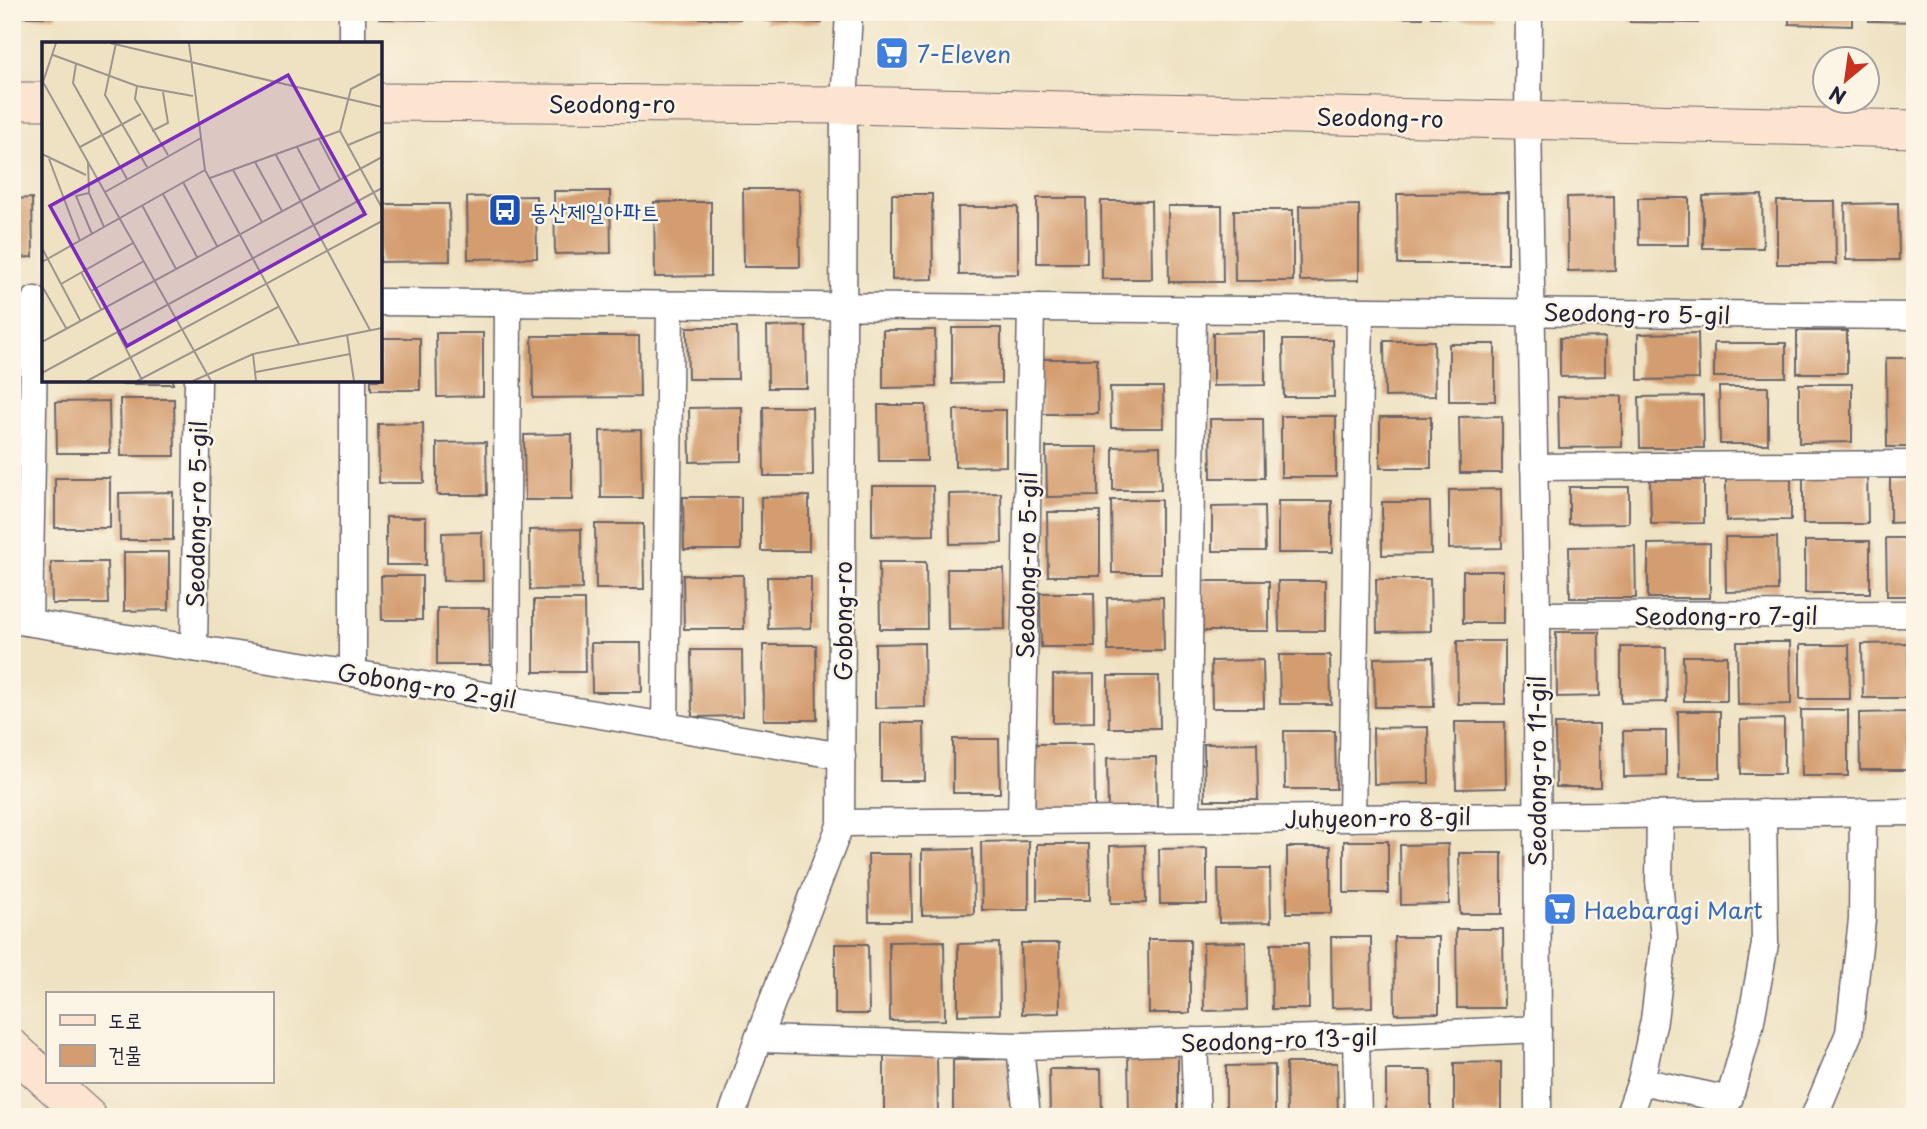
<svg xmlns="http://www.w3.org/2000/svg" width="1927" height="1129" font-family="'Playpen Sans','Poor Story',sans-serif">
<rect width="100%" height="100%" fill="#fcf5e5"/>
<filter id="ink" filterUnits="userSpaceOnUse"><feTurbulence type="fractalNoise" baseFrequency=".0143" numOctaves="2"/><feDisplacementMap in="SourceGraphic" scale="14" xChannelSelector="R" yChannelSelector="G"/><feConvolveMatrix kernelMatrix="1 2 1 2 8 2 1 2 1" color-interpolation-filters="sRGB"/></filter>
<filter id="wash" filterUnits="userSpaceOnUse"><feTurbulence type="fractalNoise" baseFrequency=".00686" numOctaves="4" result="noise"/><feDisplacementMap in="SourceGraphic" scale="28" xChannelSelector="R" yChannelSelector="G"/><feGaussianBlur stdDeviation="1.57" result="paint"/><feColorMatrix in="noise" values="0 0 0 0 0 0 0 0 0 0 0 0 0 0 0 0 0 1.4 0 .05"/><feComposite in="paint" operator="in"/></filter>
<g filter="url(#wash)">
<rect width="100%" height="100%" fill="#efe2c3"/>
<g id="blocks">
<!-- building -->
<g fill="#d49d6f">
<rect x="12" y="12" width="44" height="5"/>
<path d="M380,12H438L437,20L379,19Z"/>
<path d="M537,12H593L592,18L537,17Z"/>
<path d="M610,12H740V19L610,16Z"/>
<path d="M766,12H822V23L766,21Z"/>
<path d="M1279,12H1344V16L1279,15Z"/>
<path d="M1358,12H1422V18L1358,17Z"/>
<path d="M1431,12H1491V18L1431,17Z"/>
<path d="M1630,12H1699L1698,23L1630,22Z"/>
<path d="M1714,12H1777V16L1714,15Z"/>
<path d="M1789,12H1852V26L1789,24Z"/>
<path d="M1869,12H1915V22L1869,21Z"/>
<path d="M743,189H799L800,267H744Z"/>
<path d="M554,191H610L611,253L555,254Z"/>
<path d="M1508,193V264H1398L1397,194Z"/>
<path d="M892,194H932L933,279L892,280Z"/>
<path d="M1762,195L1763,248H1703V196Z"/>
<path d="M536,196L537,258L468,259L467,197Z"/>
<path d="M1614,196L1615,270L1568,271L1567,197Z"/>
<path d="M32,198L33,257L12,258V199Z"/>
<path d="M1037,198H1086L1087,263H1037Z"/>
<path d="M1638,198H1689V245H1639Z"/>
<path d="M1101,201H1151L1152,279H1102Z"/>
<path d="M1777,201H1835L1836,264H1777Z"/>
<path d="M654,202H711V276L655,277Z"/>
<path d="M1898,203L1899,260H1846L1845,204Z"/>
<path d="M380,204H449L450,261L380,262Z"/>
<path d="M1359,205V280L1300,281L1299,206Z"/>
<path d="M1168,206H1222L1223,282H1169Z"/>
<path d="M958,207H1018V274L959,275Z"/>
<path d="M1234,210H1293V281H1235Z"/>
<rect x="1911" y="211" width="4" height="61"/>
<path d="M806,326L807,388H768L767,327Z"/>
<path d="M687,327H737L738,379H688Z"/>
<path d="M952,328H1001V383L952,384Z"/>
<path d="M12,329H23L24,379H12Z"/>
<path d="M883,330H935L936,387L883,388Z"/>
<rect x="1797" y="331" width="50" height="42"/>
<path d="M1265,332V385L1213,386V333Z"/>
<path d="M436,333H483V396L437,397Z"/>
<path d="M1698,333L1699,379L1638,380V334Z"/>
<path d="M532,336H639L640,397L533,398Z"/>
<path d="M1606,337V376L1560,377V338Z"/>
<path d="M380,338H420V390H371V380H380Z"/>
<path d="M1283,340H1333L1334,397H1284Z"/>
<path d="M1384,341H1434L1435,396L1385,397Z"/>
<rect x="1714" y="343" width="72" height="34"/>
<rect x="1449" y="344" width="46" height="57"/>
<path d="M1886,358H1915V447H1887Z"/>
<path d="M1040,359H1097L1098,414H1041Z"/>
<rect x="121" y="380" width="52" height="4"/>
<path d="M1799,384H1852V442L1799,443Z"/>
<path d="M1110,387H1163L1164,428H1111Z"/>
<path d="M1719,387H1768V444H1720Z"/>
<path d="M1622,396V447L1559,448L1558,397Z"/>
<path d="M1703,396L1704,448H1640L1639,397Z"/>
<path d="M120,399H174L175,456H121Z"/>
<path d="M109,401L110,453H57L56,402Z"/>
<path d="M878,405H926L927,461H879Z"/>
<path d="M742,407V461L690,462L689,408Z"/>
<path d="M763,407H812L813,476H764Z"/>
<path d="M954,410H1006V466L955,467Z"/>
<rect x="1281" y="416" width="55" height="61"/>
<path d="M1502,416V473H1460L1459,417Z"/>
<rect x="1380" y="417" width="51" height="51"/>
<path d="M1210,419H1263L1264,478H1211Z"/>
<path d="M423,423L424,483H379L378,424Z"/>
<path d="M641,430L642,498H601L600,431Z"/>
<path d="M572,434V500H525L524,435Z"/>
<path d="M486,442L487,495H437V443Z"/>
<path d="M1160,446L1161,490H1113V447Z"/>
<path d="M1046,447H1098V496L1047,497Z"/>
<path d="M1803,470H1867L1868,524H1803Z"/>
<path d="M1726,477H1791V520L1726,521Z"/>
<rect x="55" y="478" width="55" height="50"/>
<path d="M1890,478H1915V522L1890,523Z"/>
<path d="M1650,480H1704V523L1651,524Z"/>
<path d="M872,486H933L934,535L872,536Z"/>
<path d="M1569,487H1629V523L1569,524Z"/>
<path d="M1501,489L1502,548L1449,549V490Z"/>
<path d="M173,492V540H120L119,493Z"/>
<path d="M1001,493L1002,543L950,544L949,494Z"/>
<path d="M809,496V551H761V497Z"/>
<path d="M683,497H741V550H684Z"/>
<path d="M1111,500H1161V573H1112Z"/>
<rect x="1278" y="501" width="54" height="52"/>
<path d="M1382,502H1430L1431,554L1382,555Z"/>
<path d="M1264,506L1265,551H1212V507Z"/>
<path d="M1047,512H1100V576H1048Z"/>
<rect x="386" y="517" width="40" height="48"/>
<path d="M595,524H643L644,589H596Z"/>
<path d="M581,529L582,589L530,590L529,530Z"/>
<path d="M482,532L483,581H443L442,533Z"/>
<path d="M1725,537H1777L1778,591L1726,592Z"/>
<path d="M1886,538H1915V596H1887Z"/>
<rect x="1805" y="541" width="65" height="52"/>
<path d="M1710,543V598H1648V544Z"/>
<path d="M1635,546L1636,598H1570L1569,547Z"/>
<path d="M124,552H169V610L124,611Z"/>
<path d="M51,562H107L108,604H52Z"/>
<path d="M879,562H926L927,629H880Z"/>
<path d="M947,569H1004L1005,629L948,630Z"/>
<rect x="1463" y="571" width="40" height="52"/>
<path d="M683,575H743L744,629H684Z"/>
<path d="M381,576H422V620H382Z"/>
<path d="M767,577H811V628L768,629Z"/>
<path d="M1376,579H1430L1431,631L1377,632Z"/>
<path d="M1202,581H1269V631H1203Z"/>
<path d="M1278,581H1325V631H1279Z"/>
<path d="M1040,593H1094L1095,647H1041Z"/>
<path d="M1163,597L1164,651H1108L1107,598Z"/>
<path d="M534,600H584L585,672H534Z"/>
<path d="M437,608H489L490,665H437Z"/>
<path d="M1556,632H1599L1600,696L1557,697Z"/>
<path d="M1457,641H1505V704H1458Z"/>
<path d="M1737,642H1790L1791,704L1738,705Z"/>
<path d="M591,643H641L642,692H592Z"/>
<path d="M924,643L925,707L875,708V644Z"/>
<path d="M1908,643L1909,698H1863L1862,644Z"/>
<path d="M763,645H816L817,720H764Z"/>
<path d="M1800,645H1849L1850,699H1800Z"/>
<path d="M1621,647H1666L1667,702L1621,703Z"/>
<path d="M691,650H742L743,716L692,717Z"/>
<path d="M1279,655H1330L1331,704H1280Z"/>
<path d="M1683,656H1727V701H1684Z"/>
<path d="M1433,657L1434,707H1375L1374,658Z"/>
<path d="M1263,660L1264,708H1212L1211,661Z"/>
<path d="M1094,674V722L1053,723V675Z"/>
<path d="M1108,676H1159L1160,728H1109Z"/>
<path d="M1801,710H1848V776H1802Z"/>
<path d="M1678,711H1720V778H1679Z"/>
<path d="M1908,712V770H1860L1859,713Z"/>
<path d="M1784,719V774H1741L1740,720Z"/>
<path d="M1455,722H1505L1506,788L1456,789Z"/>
<path d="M881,723H924L925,781H881Z"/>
<path d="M1555,724H1600V787H1556Z"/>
<path d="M1428,727L1429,783L1374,784L1373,728Z"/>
<path d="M1284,731H1335L1336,789H1285Z"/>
<path d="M1623,731H1666V776L1624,777Z"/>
<path d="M953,739H999L1000,793H953Z"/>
<path d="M1257,743L1258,800H1205L1204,744Z"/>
<path d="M1034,744H1094L1095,815H1035Z"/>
<path d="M1156,757L1157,811L1108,812L1107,758Z"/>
<path d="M1029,841V910H982L981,842Z"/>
<rect x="1344" y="841" width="44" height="52"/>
<path d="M1037,844H1089L1090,900H1037Z"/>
<path d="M1448,844L1449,904L1401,905L1400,845Z"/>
<path d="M1145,845L1146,903H1111L1110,846Z"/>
<rect x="1287" y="847" width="44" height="66"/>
<path d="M1207,848V904H1160L1159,849Z"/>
<path d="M973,849L974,914L922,915V850Z"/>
<path d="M1459,853H1502V914H1460Z"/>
<path d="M868,854H911L912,921H869Z"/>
<path d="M1218,869H1270L1271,922L1219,923Z"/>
<path d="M1456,929H1503L1504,1008H1457Z"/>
<path d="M1331,937H1371L1372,1007L1332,1008Z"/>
<path d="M1394,937H1439V1013L1395,1014Z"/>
<path d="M1148,939H1190V1013H1149Z"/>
<path d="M944,941L945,1020L890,1021L889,942Z"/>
<path d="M1246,942L1247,1010L1204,1011L1203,943Z"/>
<path d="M999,943L1000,1014L958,1015V944Z"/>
<path d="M1021,943H1059L1060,1013L1022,1014Z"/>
<path d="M1271,943H1308L1309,1009H1272Z"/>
<path d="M835,944H868L869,1014H835Z"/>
<path d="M1178,1052V1117H1129L1128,1053Z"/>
<path d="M884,1056H937L938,1116H884Z"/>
<path d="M1013,1059L1014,1117H953V1060Z"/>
<path d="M1501,1062V1113L1454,1114V1063Z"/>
<path d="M1286,1063H1337L1338,1117H1287Z"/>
<path d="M1275,1065V1117H1226V1066Z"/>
<path d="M1049,1069H1101L1102,1117H1050Z"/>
<rect x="1386" y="1070" width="45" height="46"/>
</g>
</g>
</g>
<g filter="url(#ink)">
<use href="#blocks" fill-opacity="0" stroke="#6a656b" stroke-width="2"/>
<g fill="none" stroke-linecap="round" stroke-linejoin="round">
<defs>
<g id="street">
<path d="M352,12V44"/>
<path d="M1529,12L1528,120L1537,615L1538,1117"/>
<path d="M380,302L1915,316"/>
<path d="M1534,467L1915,464"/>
<path d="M1537,615L1915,614"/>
<path d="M12,620L353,673L842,756"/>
<path d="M29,622L35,300"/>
<path d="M194,648L198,380"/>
<path d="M353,673V380"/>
<path d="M506,698L508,304"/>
<path d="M665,727L670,305"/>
<path d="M1352,818L1360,311"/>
<path d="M1187,819L1193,310"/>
<path d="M1021,821L1031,308"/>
<path d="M841,823L1915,812"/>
<path d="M1356,1037L1358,1117"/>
<path d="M758,1039L1020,1046L1356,1037L1538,1029"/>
<path d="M1194,1041L1197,1117"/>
<path d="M1020,1046L1027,1117"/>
<path d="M1641,1081L1729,1100L1750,1026L1765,944L1763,813"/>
<path d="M731,1117L758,1039L841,823L844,105L849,12"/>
<path d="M1628,1117L1641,1081L1654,1020L1664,939L1659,880L1660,815"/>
<path d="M1814,1117L1849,1033L1862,920L1863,812"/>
</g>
<g id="secondary">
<path d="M12,101H44"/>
<path d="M380,102L844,105L1915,129"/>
<path d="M12,1048L47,1080"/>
<path d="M49,1082L88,1117"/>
</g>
</defs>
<!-- street casing -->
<use href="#street" stroke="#6a656b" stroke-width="29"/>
<!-- secondary casing -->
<use href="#secondary" stroke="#6a656b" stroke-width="39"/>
<!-- street -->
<use href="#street" stroke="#fff" stroke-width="26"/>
<!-- secondary -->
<use href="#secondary" stroke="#fde4d0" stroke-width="37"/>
</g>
</g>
<!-- icons -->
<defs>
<symbol id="supermarket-square" viewBox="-11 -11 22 22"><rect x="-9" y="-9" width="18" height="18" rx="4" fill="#3f7fe0" stroke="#fcf5e5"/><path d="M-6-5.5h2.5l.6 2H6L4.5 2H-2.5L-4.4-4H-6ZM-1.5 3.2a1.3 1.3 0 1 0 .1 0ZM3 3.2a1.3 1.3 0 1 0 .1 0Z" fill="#fff"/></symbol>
<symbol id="bus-square" viewBox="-11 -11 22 22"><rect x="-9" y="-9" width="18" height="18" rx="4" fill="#1a4fb4" stroke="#fcf5e5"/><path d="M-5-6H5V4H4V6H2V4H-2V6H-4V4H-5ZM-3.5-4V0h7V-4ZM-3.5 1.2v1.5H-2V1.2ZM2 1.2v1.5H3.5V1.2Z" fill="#fff"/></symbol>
</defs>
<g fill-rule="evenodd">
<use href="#supermarket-square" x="873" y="34" width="38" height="38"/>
<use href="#bus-square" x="486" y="191" width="38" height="38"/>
<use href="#supermarket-square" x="1541" y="890" width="38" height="38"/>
</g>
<g text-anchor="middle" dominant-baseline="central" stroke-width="5" stroke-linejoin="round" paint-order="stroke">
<!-- shop labels -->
<g font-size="23" fill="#366cbe" stroke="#fcf5e5" text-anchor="start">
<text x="917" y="53">7-Eleven</text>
<text x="1584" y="909">Haebaragi Mart</text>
</g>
<!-- street labels -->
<g font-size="23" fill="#22223b" stroke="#fcf5e5">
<text x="612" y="103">Seodong-ro</text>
<text transform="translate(1380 117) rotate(1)">Seodong-ro</text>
<text transform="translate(1637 313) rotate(1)">Seodong-ro 5-gil</text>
<text transform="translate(196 514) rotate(-89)">Seodong-ro 5-gil</text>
<text transform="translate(1026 565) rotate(-89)">Seodong-ro 5-gil</text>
<text x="1726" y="615">Seodong-ro 7-gil</text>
<text transform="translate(842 621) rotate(-90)">Gobong-ro</text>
<text transform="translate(427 685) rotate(9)">Gobong-ro 2-gil</text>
<text transform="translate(1536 771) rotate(-90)">Seodong-ro 11-gil</text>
<text transform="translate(1378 817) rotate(-1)">Juhyeon-ro 8-gil</text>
<text transform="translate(1279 1039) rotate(-2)">Seodong-ro 13-gil</text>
</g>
<!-- transit labels -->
<g font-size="23" fill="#164399" stroke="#fcf5e5" text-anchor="start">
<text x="530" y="210">동산제일아파트</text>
</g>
</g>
<!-- overview -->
<g transform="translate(42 42)">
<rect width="340" height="340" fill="#efe2c3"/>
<path fill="none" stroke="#9d958d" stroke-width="2" d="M14,1L1,40L169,339M68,1L340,65M74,1L63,53L105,125M147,1L163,128L257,302M11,13L95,44L151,54M34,22L31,41L85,137M340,31L309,47L298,89L340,166M95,44L93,57L126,113M110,89L126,81L121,50M277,97L298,137M306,103L340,89M38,105L99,72M255,105L278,148M0,112L44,133M234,113L328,288M7,117L38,199M46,120L47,151L62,185M213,120L240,169M191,128L220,180M168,136L298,89M141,140L175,204M63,150L159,96M47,151L34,154L50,192M121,152L155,215M100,163L134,227M0,206L38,278M0,220L163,128M39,230L59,267M19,242L91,201M0,244L24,286M49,249L102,219M75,289L100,338M305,293L312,339M0,300L340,115M211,312L214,339M214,330L308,312M0,331L340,146M45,339L340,179M95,339L236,265M151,339L211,312L340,286"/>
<path fill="#7b2cbf" fill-opacity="0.15" stroke="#7b2cbf" stroke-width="3.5" d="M246,33L323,172L85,304L8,164Z"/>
<rect width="340" height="340" fill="none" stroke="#22223b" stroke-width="3.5"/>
</g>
<!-- margin -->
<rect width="1927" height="1129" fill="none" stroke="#fcf5e5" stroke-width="42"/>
<!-- legend -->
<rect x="46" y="992" width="228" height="91" fill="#fcf5e5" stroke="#a5a1a1" stroke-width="2"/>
<rect x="60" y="1015" width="35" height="10" fill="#fde4d0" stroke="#a5a1a1" stroke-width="2"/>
<text x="108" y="1028" font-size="21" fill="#22223b">도로</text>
<rect x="60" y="1045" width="35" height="21" fill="#d49d6f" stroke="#a5a1a1" stroke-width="2"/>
<text x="108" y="1062" font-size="21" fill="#22223b">건물</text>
<!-- north arrow -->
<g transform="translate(1846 80) rotate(209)"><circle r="33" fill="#fcf5e5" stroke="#a5a1a1" stroke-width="2"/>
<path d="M0-5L12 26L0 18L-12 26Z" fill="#c8321e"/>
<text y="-10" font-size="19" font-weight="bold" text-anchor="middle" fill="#22223b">N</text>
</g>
</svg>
